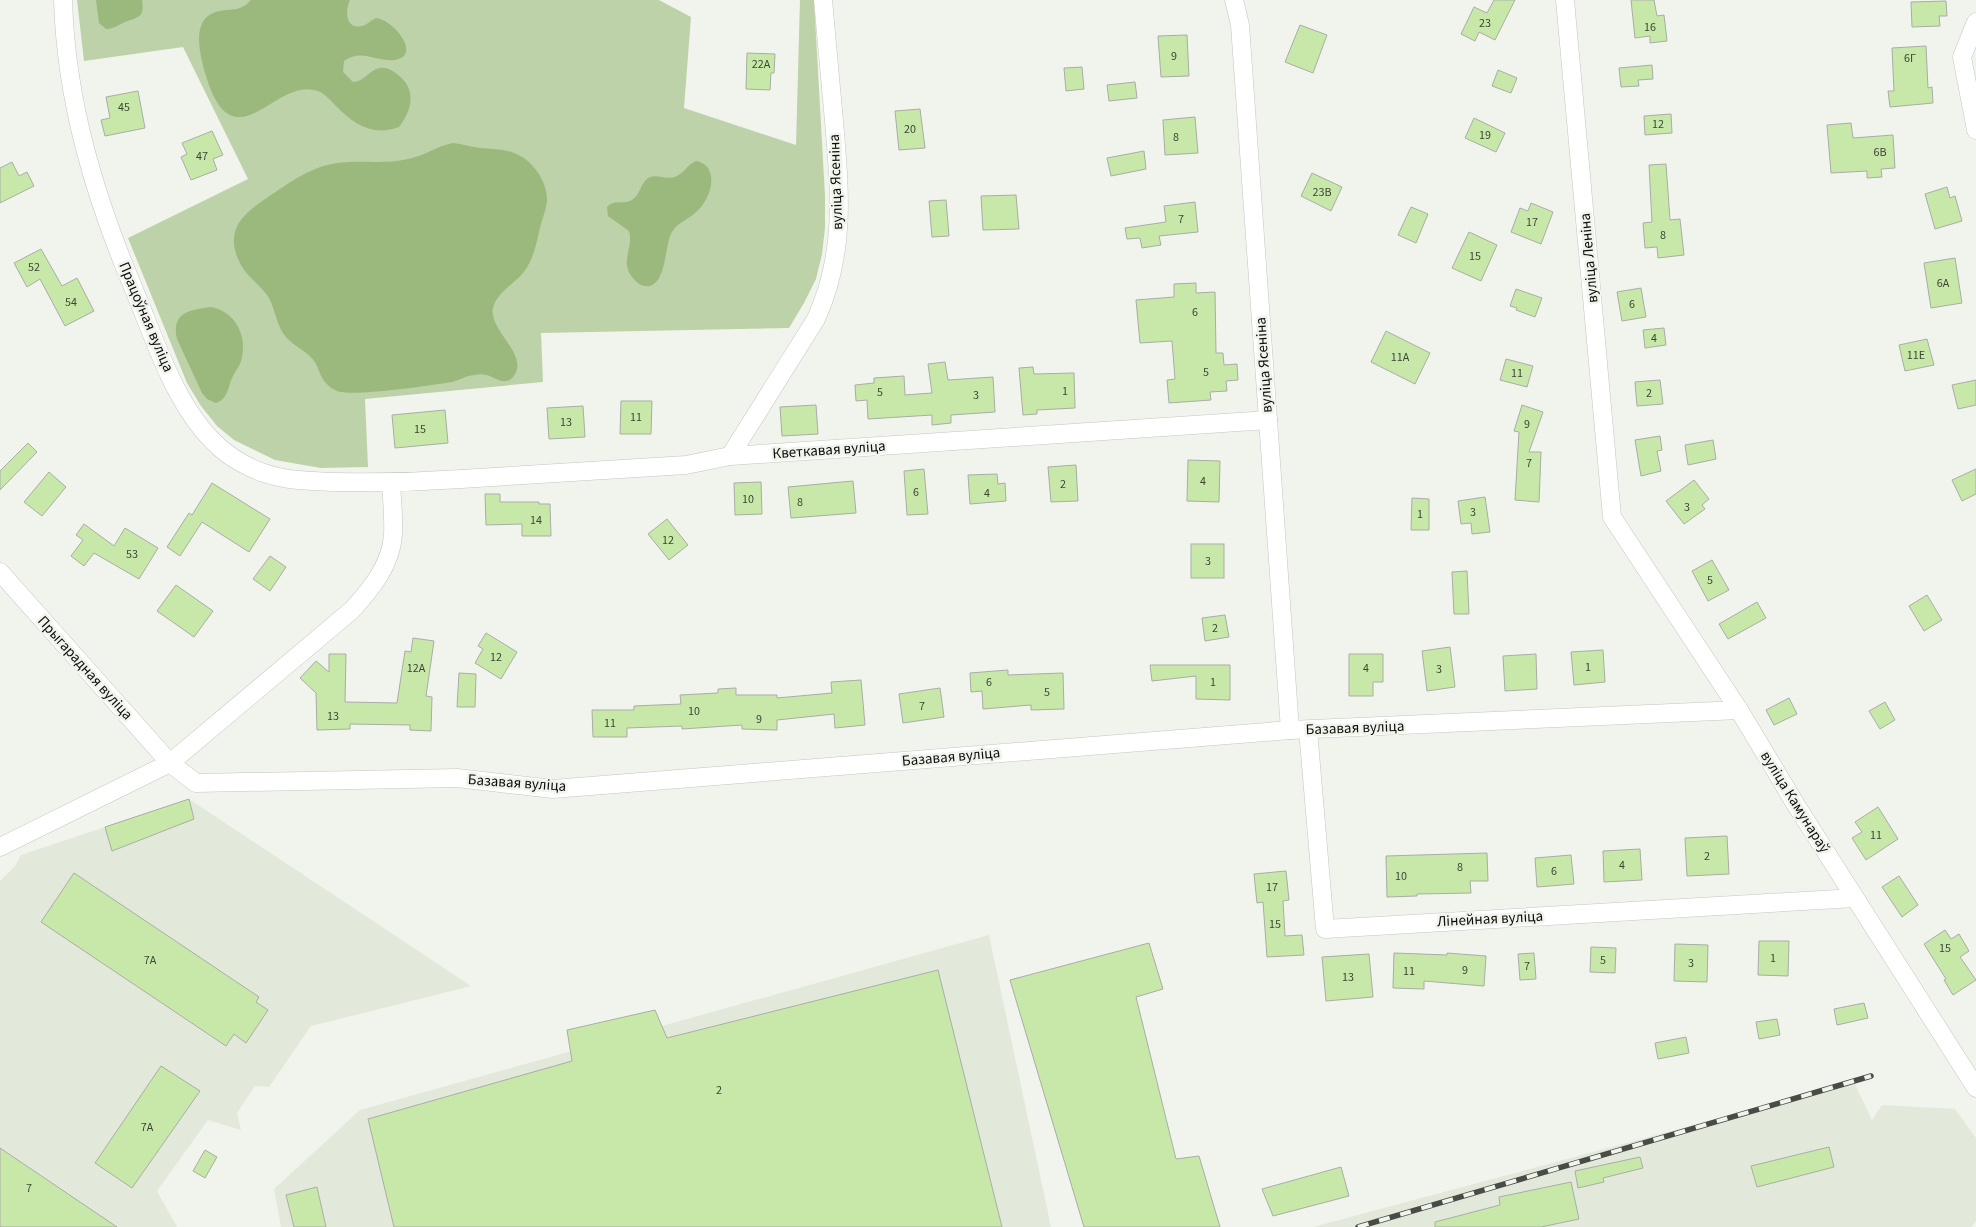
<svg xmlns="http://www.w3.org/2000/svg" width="1976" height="1227" font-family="'Source Sans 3',sans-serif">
<rect width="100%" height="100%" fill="#f0f4ec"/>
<!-- built -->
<g fill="#e2e9db">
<path d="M189,799L471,986L311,1026L269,1087L255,1086L237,1113L241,1130L208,1120L157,1191L177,1227H0V881L15,866L21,855Z"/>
<path d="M989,935L1051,1227H281L274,1189L360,1110Z"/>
<path d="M1854,1082L1872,1120L1882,1105L1955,1109L1976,1138V1221L1971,1227H1313Z"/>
</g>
<!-- green -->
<path fill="#bdd2a8" d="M77,0H659L691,17L684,108L796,145L800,0H814L825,196V228L822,254L816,279L804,303L789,328L541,333L543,382L365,399L368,467L321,468L275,460L234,440L217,426L201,406L187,383L128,238L248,179L183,47L84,61Z"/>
<!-- water -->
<g fill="#9bb97c">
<path d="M96,0H142C145,18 138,17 125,22C118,25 114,29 106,29L99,23Z"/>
<path d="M251,0H350C345,10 345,30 362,26C367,25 371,20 376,18C394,20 423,56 394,60C377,62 361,48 344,61L343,72L353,82C364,82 369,70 380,68C387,67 393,71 398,75C417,89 412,111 399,127C373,137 353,124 335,105C329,99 324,92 314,90C274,80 233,165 206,76C200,56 189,16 220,11C234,8 240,12 251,0Z"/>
<path d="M453,143C462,144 471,147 481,148C492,149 504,149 514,153C532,159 548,182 547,201C546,209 543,217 541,224C537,240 535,255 526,269C517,283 497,291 493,308C488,330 531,356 513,377C506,386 495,378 487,375C481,373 474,375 468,376C461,379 454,382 446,383C426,386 351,397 337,391C325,386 321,377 317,366C311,352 295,348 286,337C276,325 276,311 269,298C262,286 248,278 241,265C220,226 249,210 277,191C295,179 311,168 332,164C357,159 383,165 408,159C424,156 437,146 453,143Z"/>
<path d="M696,161C705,163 709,167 711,176C713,189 705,205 695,213C687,220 677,223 672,232C664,245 667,289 645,286C641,286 636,282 633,278C619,262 634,248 629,231L608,216L607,207C614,199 624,205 632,200C640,195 640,184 648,178C655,173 666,180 675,177C683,174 687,165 696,161Z"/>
<path d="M211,307C234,311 247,334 242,357C241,365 235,371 232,378C228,387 228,399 216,403L207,399L202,393L177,339C171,312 190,310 211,307Z"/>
</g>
<!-- building -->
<g fill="#c8e8a9" stroke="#a9ada6">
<path d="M1494,0H1515L1495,40L1479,32L1475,41L1461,34L1474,7L1487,13Z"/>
<path d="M1631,0H1654L1657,16L1664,15L1667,41L1650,43V36L1635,38Z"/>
<path d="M1946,1L1947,16H1939L1940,26L1912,27L1911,2Z"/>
<path d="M1300,25L1327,35L1313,73L1285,62Z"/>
<path d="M1187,35L1189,76L1161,77L1158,36Z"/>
<path d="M1926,46L1928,88L1932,87L1933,103L1890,107L1888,91H1894L1892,48Z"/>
<path d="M747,53L775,54L774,73H771L770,90L746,89Z"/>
<path d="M1652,65L1653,79L1638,80L1639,86L1621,87L1619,68Z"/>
<path d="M1082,67L1084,89L1066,91L1064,68Z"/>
<path d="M1498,70L1517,78L1511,93L1492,86Z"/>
<path d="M1135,82L1137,98L1109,101L1107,85Z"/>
<path d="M138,91L145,128L105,136L101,120L110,118L106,97Z"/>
<path d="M920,109L925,148L899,150L895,111Z"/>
<path d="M1671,114L1672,133L1645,135L1644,116Z"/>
<path d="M1195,117L1198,153L1165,155L1163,120Z"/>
<path d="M1474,118L1505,133L1496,152L1465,138Z"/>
<path d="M1851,123L1853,138L1893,135L1895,168L1881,169L1882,177L1867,178V171L1831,173L1827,125Z"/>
<path d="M212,131L223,155L213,159L217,170L191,180L181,157L187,154L182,143Z"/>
<path d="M1144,151L1146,169L1111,176L1107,158Z"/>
<path d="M12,162L19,176L27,172L34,186L0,203V168Z"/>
<path d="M1666,164L1670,220L1680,219L1684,255L1658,258L1657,247L1645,248L1643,223L1652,222L1649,165Z"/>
<path d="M1312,173L1342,187L1331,211L1301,196Z"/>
<path d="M1947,187L1950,198L1955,196L1962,221L1935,229L1925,194Z"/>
<path d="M1016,195L1019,229L983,230L981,196Z"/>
<path d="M946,200L949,236L932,237L929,201Z"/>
<path d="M1195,202L1198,232L1159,236L1161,245L1142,248L1140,238L1127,239L1125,228L1166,222L1164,206Z"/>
<path d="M1531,203L1553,212L1541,244L1511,232L1520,208L1528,211Z"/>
<path d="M1411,207L1428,214L1416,243L1398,235Z"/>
<path d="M1469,232L1497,245L1481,281L1452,268Z"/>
<path d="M41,249L62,286L77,278L94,311L65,326L40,279L27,287L14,263Z"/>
<path d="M1955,258L1962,303L1931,308L1924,263Z"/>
<path d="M1196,283V293L1215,292L1216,353H1223L1224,365L1237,364L1238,380L1226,381L1227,391L1210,392L1211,400L1169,403L1167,380L1175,379L1172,341L1140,343L1136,300L1174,297V284Z"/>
<path d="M1641,288L1646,317L1622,321L1617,292Z"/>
<path d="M1516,289L1542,298L1535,317L1516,310L1517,308L1510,306Z"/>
<path d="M1664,328L1666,345L1645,348L1643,330Z"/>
<path d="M1386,331L1430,353L1415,384L1371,362Z"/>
<path d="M1927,339L1934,365L1905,371L1899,345Z"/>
<path d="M1506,359L1533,366L1527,387L1500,380Z"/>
<path d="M945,362L948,380L993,377L995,412L951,415V423L932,425V415L868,419L867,400L856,401L855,385L874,383V378L904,376L905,395L932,393L928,364Z"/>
<path d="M1033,367L1034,374L1074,373L1075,408L1037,410V414L1023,415L1019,368Z"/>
<path d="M1660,380L1663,404L1637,406L1635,382Z"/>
<path d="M1976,380V405L1958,409L1952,385Z"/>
<path d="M621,401H652L651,434H620Z"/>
<path d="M816,405L818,434L782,436L780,407Z"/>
<path d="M1522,405L1543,412L1529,452H1541L1539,502L1515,500L1519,432L1514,431Z"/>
<path d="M583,406L585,437L549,439L547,408Z"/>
<path d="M445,410L448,443L395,448L392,415Z"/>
<path d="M1660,436L1662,450L1657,451L1661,471L1641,476L1635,440Z"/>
<path d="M1713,440L1716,459L1688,465L1685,445Z"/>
<path d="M28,443L37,452L0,490V471Z"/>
<path d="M1188,460L1220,461L1219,502L1187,501Z"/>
<path d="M1076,465L1078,501L1051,502L1048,467Z"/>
<path d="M924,469L928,514L907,515L904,471Z"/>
<path d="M1976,469V494L1962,501L1952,480Z"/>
<path d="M49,472L66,487L42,516L24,502Z"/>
<path d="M997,474L998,484L1005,483L1006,501L970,504L968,475Z"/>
<path d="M1694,480L1709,499L1702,505L1705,509L1684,524L1666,501Z"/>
<path d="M853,481L856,513L791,518L788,487Z"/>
<path d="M761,482L762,514L735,515L734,483Z"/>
<path d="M212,483L270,519L249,552L202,522L180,556L167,547L189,513L192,515Z"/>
<path d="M485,494H500V502H539V504H550L551,536H522V524L486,525Z"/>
<path d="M1485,497L1490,532L1472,534L1471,523L1461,524L1458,501Z"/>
<path d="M1412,498L1429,499V530H1411Z"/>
<path d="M667,519L688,545L669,560L648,534Z"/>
<path d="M84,524L114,546L125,528L158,548L139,579L94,553L84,566L71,556L83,540L76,535Z"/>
<rect x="1191" y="544" width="33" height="34"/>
<path d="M270,556L286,567L270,591L253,579Z"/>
<path d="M1712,560L1729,590L1708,601L1692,571Z"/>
<path d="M1467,571L1469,614H1454L1452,572Z"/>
<path d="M176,585L213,611L194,637L157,611Z"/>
<path d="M1927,595L1942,620L1924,631L1909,606Z"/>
<path d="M1757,602L1766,618L1728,639L1719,624Z"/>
<path d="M1225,615L1229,637L1205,641L1202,618Z"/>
<path d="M486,633L517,652L501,679L475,663L483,649L478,646Z"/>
<path d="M413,638L434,641L426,696L432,697L431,731L410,730V725L350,724V729L317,730L316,693L300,678L316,661L329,672V654H346L345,702L397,703L405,651L411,652Z"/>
<path d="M1450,647L1455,687L1427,691L1422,651Z"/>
<path d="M1603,650L1605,682L1574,685L1571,652Z"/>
<path d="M1349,654H1383V682H1373V696H1349Z"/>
<path d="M1536,654L1537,689L1505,691L1503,656Z"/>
<path d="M1150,665H1230V700L1196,699V676L1152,681Z"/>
<path d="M1008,670V675L1063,673L1064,709L1031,710V705L983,709L982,691L971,692L970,673Z"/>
<path d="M459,673L476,674L475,707H457Z"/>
<path d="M861,680L865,725L835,728L834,714L777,720V730L742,729V725L682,729V726L627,728V737H593L592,710H634V706L681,704L680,695L718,693V689L736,688V695H777V698L832,693L831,682Z"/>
<path d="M940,688L944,717L903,723L899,694Z"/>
<path d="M1789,698L1797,714L1774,725L1766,710Z"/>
<path d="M1885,702L1895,720L1880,729L1869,711Z"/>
<path d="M189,799L194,819L112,851L105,827Z"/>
<path d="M1878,807L1898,839L1866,860L1852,838L1862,832L1855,822Z"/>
<path d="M1727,836L1729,874L1687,876L1685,838Z"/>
<path d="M1640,849L1642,880L1604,882L1603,851Z"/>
<path d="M1487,853L1488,881H1470L1471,893L1417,894V896L1387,897L1386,856Z"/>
<path d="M1571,855L1574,884L1537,887L1535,858Z"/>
<path d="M1286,871L1289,900L1283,901L1285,936L1302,935L1304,955L1267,957L1263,902L1257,903L1254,874Z"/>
<path d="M74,873L259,997L256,1002L268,1010L246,1043L234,1034L226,1046L41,922Z"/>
<path d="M1899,876L1918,905L1902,917L1882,887Z"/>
<path d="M1945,930L1951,939L1959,934L1969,951L1960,957L1976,980L1953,995L1944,980L1946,979L1924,944Z"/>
<path d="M1759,941H1789L1788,976L1758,975Z"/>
<path d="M1149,943L1163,989L1136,997L1176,1159L1199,1156L1220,1227H1084L1010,980Z"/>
<path d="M1675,944L1708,945L1707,982L1674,981Z"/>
<path d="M1591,947L1616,948L1615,973L1590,972Z"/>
<path d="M1394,953L1447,955V953L1486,956L1484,986L1424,981V989L1393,988Z"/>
<path d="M1534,953L1536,979L1520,980L1518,954Z"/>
<path d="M1369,954L1373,997L1326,1001L1322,957Z"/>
<path d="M938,970L1002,1227H394L368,1119L572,1061L567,1030L655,1010L667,1038Z"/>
<path d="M1864,1003L1868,1018L1837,1025L1834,1009Z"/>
<path d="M1777,1019L1780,1035L1759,1039L1756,1022Z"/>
<path d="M1686,1037L1689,1053L1658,1059L1655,1043Z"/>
<path d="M161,1066L200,1091L132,1188L95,1163Z"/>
<path d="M1829,1147L1834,1167L1757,1187L1751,1166Z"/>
<path d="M0,1148L117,1227H0Z"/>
<path d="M205,1150L217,1157L205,1178L193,1171Z"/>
<path d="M1640,1157L1643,1168L1603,1178L1604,1182L1578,1188L1575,1171Z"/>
<path d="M1341,1167L1349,1196L1273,1216L1262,1189Z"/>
<path d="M1571,1182L1579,1219L1541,1227H1435V1222L1500,1205L1499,1197Z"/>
<path d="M317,1187L326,1227H294L286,1195Z"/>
</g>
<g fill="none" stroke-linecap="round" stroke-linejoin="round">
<defs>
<g id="minor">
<path d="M63,0C66,102 95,198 135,292C156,343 177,410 219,447C231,458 249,468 264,473C287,481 312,481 336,482C378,483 419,482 461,479C536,474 611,469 686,465L730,456L1268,420"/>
<path d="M1234,0L1240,25L1290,730"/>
<path d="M1565,0L1612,517L1739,710L1796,805L1976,1088"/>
<path d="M1976,22L1962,57L1976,130"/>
<path d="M730,456L816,319C846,253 840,192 834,121C830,81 827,40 823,0"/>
<path d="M0,572L170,763L196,783L457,778L553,789L1290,730L1739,710"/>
<path d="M1308,730L1325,929L1855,898"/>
<path d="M0,847L170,763L352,610C371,589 391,565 393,535C394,518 392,500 391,484"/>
</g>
</defs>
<!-- minor casing -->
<use href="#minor" stroke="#c3c7c0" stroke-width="19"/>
<!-- minor -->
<use href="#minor" stroke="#fff" stroke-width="18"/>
<defs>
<path id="rail" d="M1358,1227L1871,1076"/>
</defs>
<!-- rail casing -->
<use href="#rail" stroke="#494b47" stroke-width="5.5"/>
<!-- rail -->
<use href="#rail" stroke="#f0f4ec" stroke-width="4" stroke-dasharray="11" stroke-linecap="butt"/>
</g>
<g text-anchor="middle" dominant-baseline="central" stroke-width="5" stroke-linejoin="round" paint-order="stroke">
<!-- number labels -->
<g font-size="12" fill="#3c4433">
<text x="1485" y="23">23</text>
<text x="1650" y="27">16</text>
<text x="1174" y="56">9</text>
<text x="1910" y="58">6Г</text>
<text x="761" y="64">22А</text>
<text x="124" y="107">45</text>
<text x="1658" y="124">12</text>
<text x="910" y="129">20</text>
<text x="1485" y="135">19</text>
<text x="1176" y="137">8</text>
<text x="1880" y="152">6В</text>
<text x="202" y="156">47</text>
<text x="1322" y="192">23В</text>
<text x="1181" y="219">7</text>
<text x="1532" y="222">17</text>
<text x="1663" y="235">8</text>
<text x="1475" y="256">15</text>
<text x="34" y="267">52</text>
<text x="1943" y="283">6А</text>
<text x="71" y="302">54</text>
<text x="1632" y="304">6</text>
<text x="1195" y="312">6</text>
<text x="1654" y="338">4</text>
<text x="1916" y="355">11Е</text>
<text x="1400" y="357">11А</text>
<text x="1206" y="372">5</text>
<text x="1517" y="373">11</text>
<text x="1065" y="391">1</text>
<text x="880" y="392">5</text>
<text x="1649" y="393">2</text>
<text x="976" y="395">3</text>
<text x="636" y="417">11</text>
<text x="566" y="422">13</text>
<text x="1527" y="424">9</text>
<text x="420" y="429">15</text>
<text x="1529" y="463">7</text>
<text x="1203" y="481">4</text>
<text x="1063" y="484">2</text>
<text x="916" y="492">6</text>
<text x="987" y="493">4</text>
<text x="748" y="499">10</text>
<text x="800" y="502">8</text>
<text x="1687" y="507">3</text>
<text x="1473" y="512">3</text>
<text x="1420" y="514">1</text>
<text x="536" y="520">14</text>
<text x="668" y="540">12</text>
<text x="132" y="554">53</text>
<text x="1208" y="561">3</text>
<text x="1710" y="580">5</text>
<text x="1215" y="628">2</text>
<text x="496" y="657">12</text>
<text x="1588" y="667">1</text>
<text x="416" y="668">12А</text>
<text x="1366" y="668">4</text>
<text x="1439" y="669">3</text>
<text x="989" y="682">6</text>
<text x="1213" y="682">1</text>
<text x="1047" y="692">5</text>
<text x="922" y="706">7</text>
<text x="694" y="711">10</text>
<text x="333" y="716">13</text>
<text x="759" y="719">9</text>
<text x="610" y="723">11</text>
<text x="1876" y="835">11</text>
<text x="1707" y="856">2</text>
<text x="1622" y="865">4</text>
<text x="1460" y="867">8</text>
<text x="1554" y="871">6</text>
<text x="1401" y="876">10</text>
<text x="1272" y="887">17</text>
<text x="1275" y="924">15</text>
<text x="1945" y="948">15</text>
<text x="1773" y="958">1</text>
<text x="150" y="960">7А</text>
<text x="1603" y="960">5</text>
<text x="1691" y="963">3</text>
<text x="1527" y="966">7</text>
<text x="1465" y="970">9</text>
<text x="1409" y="971">11</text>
<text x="1348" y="977">13</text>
<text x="719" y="1090">2</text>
<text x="147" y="1127">7А</text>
<text x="29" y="1188">7</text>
</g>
<!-- street labels -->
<g font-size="15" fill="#0d0e0c" stroke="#f0f4ec">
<text transform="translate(836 182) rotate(-92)">вуліца Ясеніна</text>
<text transform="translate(1589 258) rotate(-95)">вуліца Леніна</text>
<text transform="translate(146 317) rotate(67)">Працоўная вуліца</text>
<text transform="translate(1264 365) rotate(-94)">вуліца Ясеніна</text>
<text transform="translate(829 450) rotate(-4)">Кветкавая вуліца</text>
<text transform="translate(85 668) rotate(48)">Прыгарадная вуліца</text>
<text transform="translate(1355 728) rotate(-2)">Базавая вуліца</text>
<text transform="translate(951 757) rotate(-5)">Базавая вуліца</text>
<text transform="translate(517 783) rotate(4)">Базавая вуліца</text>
<text transform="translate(1795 802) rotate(58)">вуліца Камунараў</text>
<text transform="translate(1490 919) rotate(-3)">Лінейная вуліца</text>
</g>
</g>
</svg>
